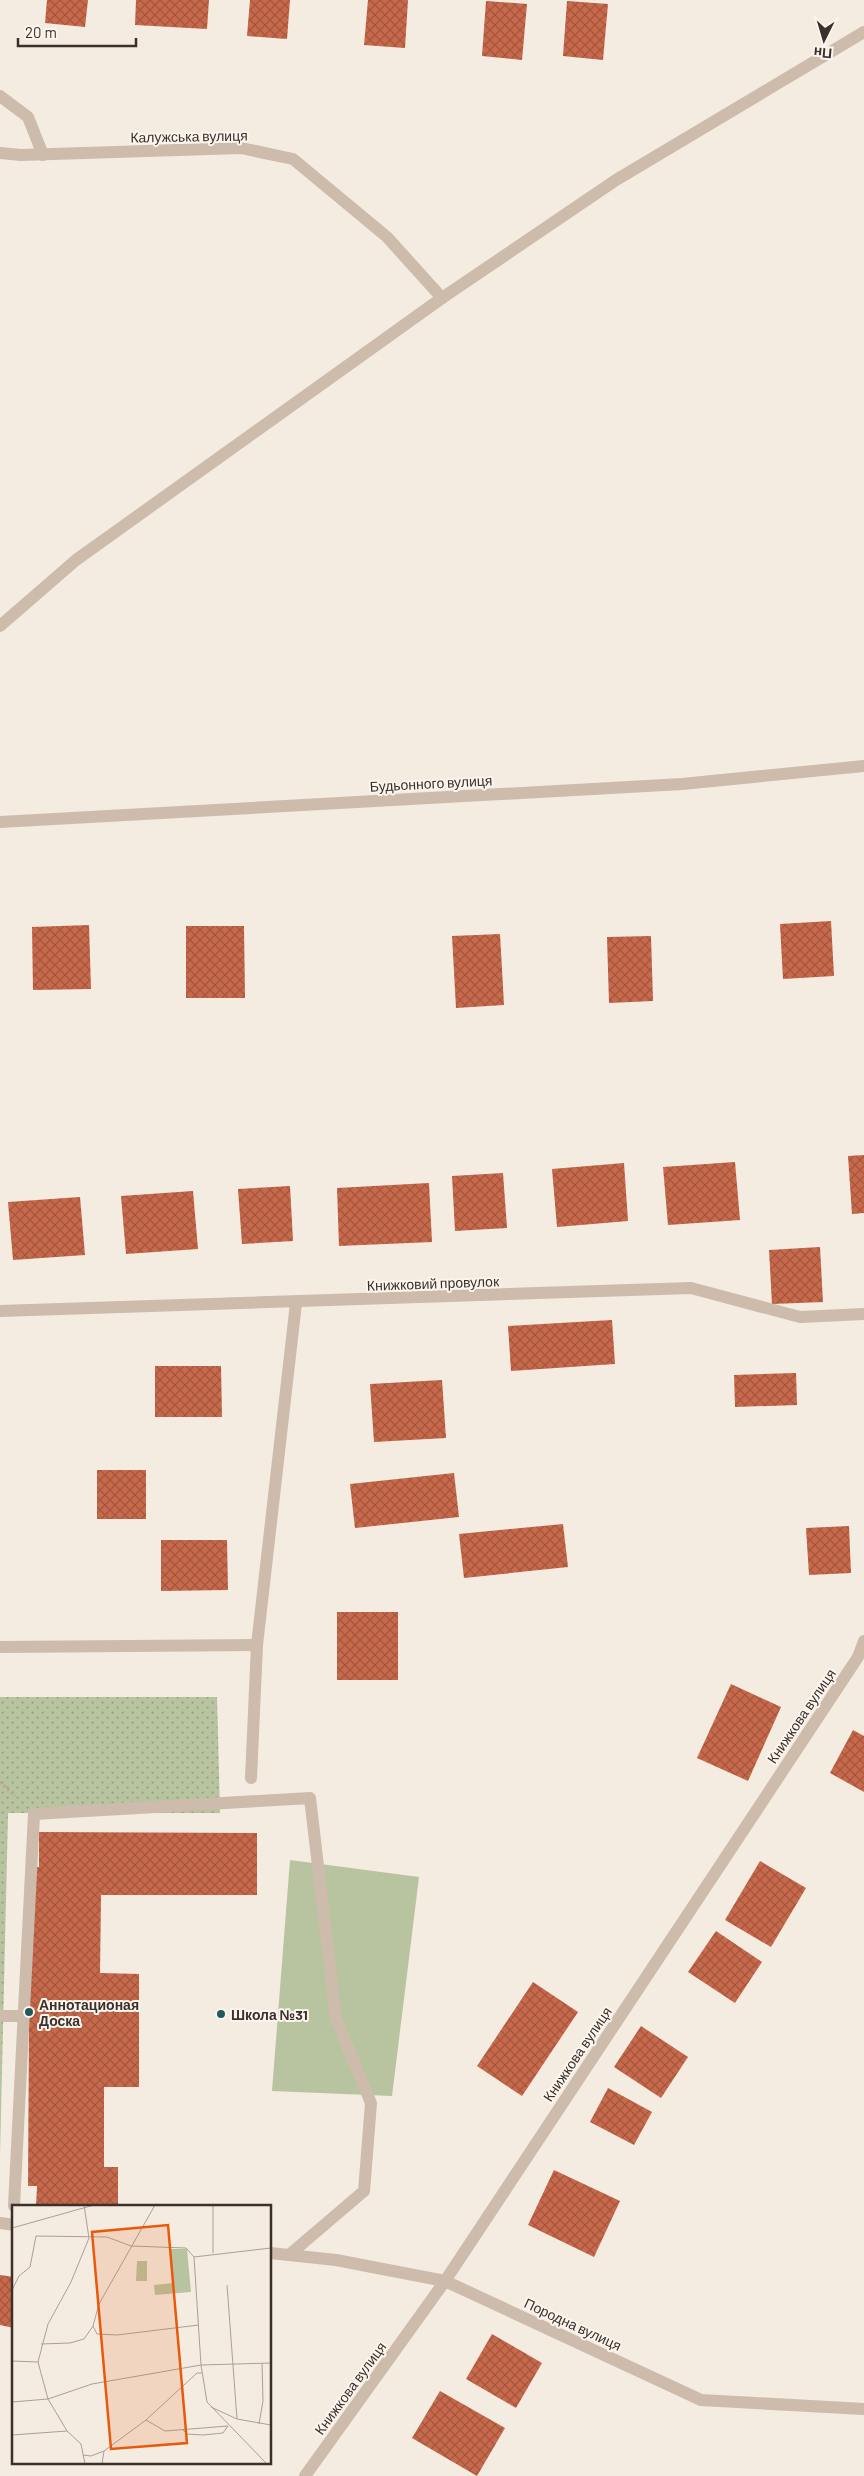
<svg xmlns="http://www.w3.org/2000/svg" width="864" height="2476" font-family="Barlow,sans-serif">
<defs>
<pattern id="grass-dots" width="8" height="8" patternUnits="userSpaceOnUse" patternTransform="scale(1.25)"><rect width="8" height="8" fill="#b8c4a0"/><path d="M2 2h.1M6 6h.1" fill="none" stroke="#97a083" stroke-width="1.8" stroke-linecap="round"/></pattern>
<pattern id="building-cross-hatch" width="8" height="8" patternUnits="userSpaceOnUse" patternTransform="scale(1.25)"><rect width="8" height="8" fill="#c8694b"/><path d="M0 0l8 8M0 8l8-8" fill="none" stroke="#a4573f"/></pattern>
</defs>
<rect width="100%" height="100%" fill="#f4ebe1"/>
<!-- grass -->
<path fill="url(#grass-dots)" d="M0,1697H217L220,1813H8L0,2156Z"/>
<!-- garden -->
<path fill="#b8c4a0" d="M290,1860L419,1877L392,2096L272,2091Z"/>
<!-- building -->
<g fill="url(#building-cross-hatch)">
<path d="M47,0H88L85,27L45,23Z"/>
<path d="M136,0H209L207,29L135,25Z"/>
<path d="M250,0H290L287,39L247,36Z"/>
<path d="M368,0H408L405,48L364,45Z"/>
<path d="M486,1L527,4L522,60L482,56Z"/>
<path d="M567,1L608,4L603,60L563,56Z"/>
<path d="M831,921L834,976L783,979L780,924Z"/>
<path d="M89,925L91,989L33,990L32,927Z"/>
<path d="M186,926H244L245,998H186Z"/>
<path d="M500,934L504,1005L456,1008L452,936Z"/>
<path d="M651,936L653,1001L609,1003L607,937Z"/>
<path d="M864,1155V1213L852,1214L848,1156Z"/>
<path d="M735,1162L740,1220L668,1225L663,1167Z"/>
<path d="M624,1163L628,1221L557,1227L552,1169Z"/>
<path d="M503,1173L507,1228L455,1231L452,1176Z"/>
<path d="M429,1183L432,1242L339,1246L337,1188Z"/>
<path d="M290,1186L293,1241L242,1244L238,1189Z"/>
<path d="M193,1191L198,1249L126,1254L121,1196Z"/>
<path d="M80,1197L85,1255L13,1260L8,1202Z"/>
<path d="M820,1247L823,1302L772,1304L769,1250Z"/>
<path d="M612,1320L615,1364L511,1371L508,1326Z"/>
<path d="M155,1366H221L222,1417H155Z"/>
<path d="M796,1373L797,1405L735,1407L734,1375Z"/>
<path d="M442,1380L446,1438L374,1442L370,1384Z"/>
<rect x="97" y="1470" width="49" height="49"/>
<path d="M454,1473L459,1517L355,1528L350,1484Z"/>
<path d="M563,1524L568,1567L464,1578L459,1534Z"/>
<path d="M849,1526L851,1573L809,1575L806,1528Z"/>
<path d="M161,1540H227L228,1590L161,1591Z"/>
<rect x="337" y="1612" width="61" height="68"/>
<path d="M731,1684L781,1707L748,1781L697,1758Z"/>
<path d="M853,1730L864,1736V1792L830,1773Z"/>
<path d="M39,1832L257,1833V1895H101L100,1973L139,1974V2087H104V2167H118V2206H36L37,2186H28L30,1867H39Z"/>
<path d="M760,1861L806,1888L771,1947L725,1920Z"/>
<path d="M716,1931L762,1962L735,2003L688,1972Z"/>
<path d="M533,1982L578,2012L522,2096L477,2066Z"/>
<path d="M641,2026L688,2057L661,2098L614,2067Z"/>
<path d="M608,2088L652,2112L634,2145L590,2122Z"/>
<path d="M554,2170L620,2201L594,2257L528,2225Z"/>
<path d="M0,2275L14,2277V2328L0,2325Z"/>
<path d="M492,2334L542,2363L516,2408L466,2379Z"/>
<path d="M440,2391L505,2428L477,2476L412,2438Z"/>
</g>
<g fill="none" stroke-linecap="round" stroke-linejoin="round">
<!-- path -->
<path stroke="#b9a596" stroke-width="3" stroke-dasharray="2.5 2.5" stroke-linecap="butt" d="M0,1782L15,1796"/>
<!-- minor -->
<g stroke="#cdbbac" stroke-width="12">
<path d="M0,96L28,117L43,155"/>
<path d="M0,153L21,155L241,148L293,159L387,237L442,298"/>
<path d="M0,626L76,560L442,298L616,180L864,32"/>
<path d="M0,822L682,784L864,766"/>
<path d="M0,1311L691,1288L800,1317L864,1314"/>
<path d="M0,1647L257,1645"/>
<path d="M251,1778L257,1645L296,1303"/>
<path d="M0,2016H24"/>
<path d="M14,2206L34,1814L310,1798L336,2019L371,2103L364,2191L289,2255"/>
<path d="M0,2223L14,2225"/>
<path d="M270,2253L336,2260L445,2281L701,2400L864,2409"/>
<path d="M305,2476L445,2281L858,1657L864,1641"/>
</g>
</g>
<!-- markers -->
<g fill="#1f5a5e" stroke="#fbf5ee" stroke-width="2">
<circle cx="29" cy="2012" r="5"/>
<circle cx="221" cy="2014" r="5"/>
</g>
<g text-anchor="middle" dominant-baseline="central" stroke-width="4" stroke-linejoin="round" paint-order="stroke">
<!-- street labels -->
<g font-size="14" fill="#3b302b" stroke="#fbf5ee">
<text transform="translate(189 136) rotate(-1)">Калужська вулиця</text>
<text transform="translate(431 783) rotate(-3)">Будьонного вулиця</text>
<text transform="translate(433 1283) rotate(-2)">Книжковий провулок</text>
<text transform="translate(801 1716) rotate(-56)">Книжкова вулиця</text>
<text transform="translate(577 2054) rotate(-56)">Книжкова вулиця</text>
<text transform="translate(573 2324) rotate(25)">Породна вулиця</text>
<text transform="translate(350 2388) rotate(-54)">Книжкова вулиця</text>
</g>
<!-- poi labels -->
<g font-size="14" font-weight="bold" fill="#3b302b" stroke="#fbf5ee" text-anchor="start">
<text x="39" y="2004">Аннотационая<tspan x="39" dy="16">Доска</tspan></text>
<text x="231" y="2014">Школа №31</text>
</g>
</g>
<!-- overview -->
<g transform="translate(12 2205)">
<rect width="259" height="259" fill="#f4ebe1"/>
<path d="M158,44H175L179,87L143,90L142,80L161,78Z" fill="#b8c4a0"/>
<path d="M125,56H135V76H124Z" fill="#b8c4a0"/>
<path fill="none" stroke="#aaa098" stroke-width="1" d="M72,0L77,33L59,77L36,119L26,157L36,194L55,226L69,239L73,259M0,23L82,0M201,48V0M182,52L189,160L195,197L255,259M182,52L259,43M215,80L225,214M0,83V23M0,85L7,71L18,62L24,31L95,32L119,41L174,43L182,52M81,121L87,99L143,0M29,139L58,138L72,134L81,121L85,129L105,130L187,120M0,156L26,157M0,197L36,194L80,179L189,160L259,158M199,202L225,214L259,220M134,215L153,226L216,221M247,219L251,196L250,158M170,224L175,229L191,230L211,228L216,221M0,230L55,226M71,250L79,251L92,246M90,259L92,246L134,215L185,168H190"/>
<path fill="#e8590c" fill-opacity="0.15" stroke="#e8590c" stroke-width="2.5" d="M156,20L175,238L99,244L80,27Z"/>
<rect width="259" height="259" fill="none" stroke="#3b302b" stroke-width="2.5"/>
</g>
<!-- north arrow -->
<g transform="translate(824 40) rotate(185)" stroke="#fbf5ee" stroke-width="4" paint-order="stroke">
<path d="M0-4L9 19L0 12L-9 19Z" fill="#3b302b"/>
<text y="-8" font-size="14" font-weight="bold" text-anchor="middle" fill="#3b302b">Пн</text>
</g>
<!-- scale -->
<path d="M18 38v8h118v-8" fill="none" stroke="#3b302b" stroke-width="2.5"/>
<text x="25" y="38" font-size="15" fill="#3b302b" stroke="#fbf5ee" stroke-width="4" paint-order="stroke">20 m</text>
</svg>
